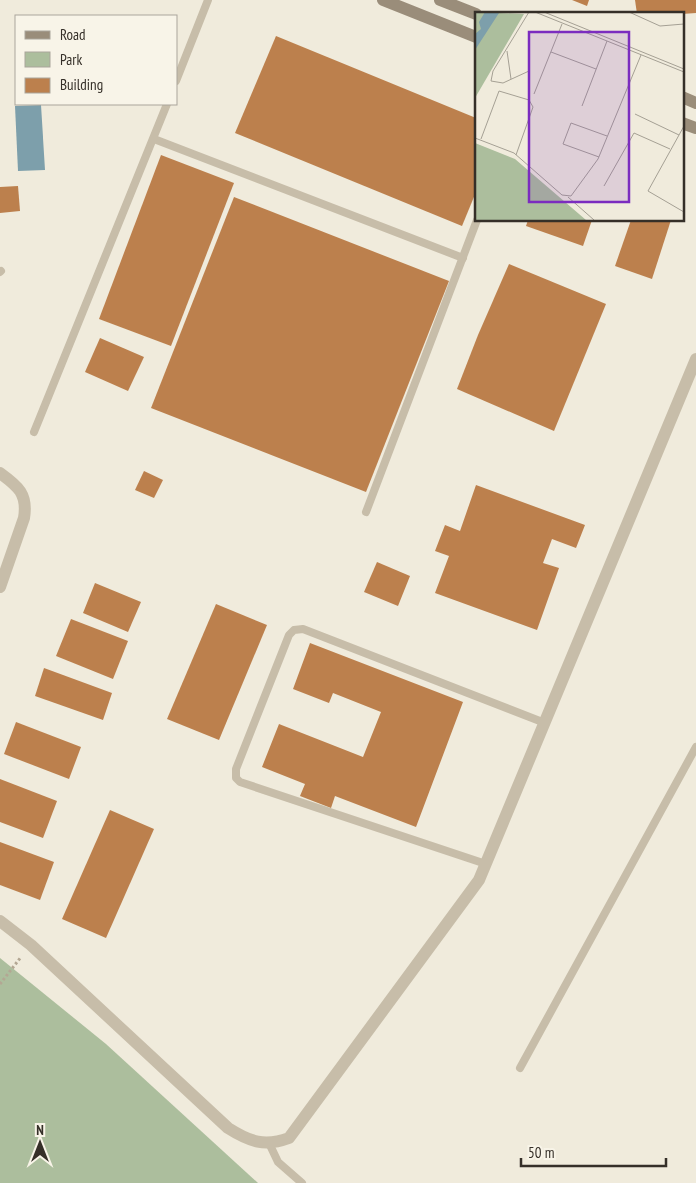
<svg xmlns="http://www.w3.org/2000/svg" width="696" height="1183" font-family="'PT Sans Narrow',sans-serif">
<rect width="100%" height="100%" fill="#f0ebdc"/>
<!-- green -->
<path fill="#acbe9d" d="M0,958L106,1044L258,1183H0Z"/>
<!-- water -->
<path fill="#7d9fab" d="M41,105L45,170L18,171L15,106Z"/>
<!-- building -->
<g fill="#bc804d">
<path d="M572,0H589L587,6Z"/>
<path d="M635,0H696V13L682,14H637Z"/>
<path d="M276,36L476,118V192L462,226L235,133Z"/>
<path d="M161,155L234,183L171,346L99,319Z"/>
<path d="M18,186L20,211L0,213V187Z"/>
<path d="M234,197L449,281L366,492L151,408Z"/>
<path d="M528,220H592L583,246L526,226Z"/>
<path d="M631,220H671L652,279L615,266Z"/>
<path d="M509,264L606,304L554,431L457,389L478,335Z"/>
<path d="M100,338L144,357L128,391L85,372Z"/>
<path d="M144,471L163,480L154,498L135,490Z"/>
<path d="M476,485L585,525L576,548L552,539L543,563L559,568L537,630L435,593L449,556L435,551L445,525L460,531Z"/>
<path d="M377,562L410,576L398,606L364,592Z"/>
<path d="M95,583L141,602L128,632L83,613Z"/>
<path d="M216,604L267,625L219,740L167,719Z"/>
<path d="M71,619L128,641L113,679L56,656Z"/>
<path d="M310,643L463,702L416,827L335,796L331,808L300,796L305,784L262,767L279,724L363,757L381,712L333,693L329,703L293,689Z"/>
<path d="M44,668L112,693L103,720L35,696Z"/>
<path d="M16,722L81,747L69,779L4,754Z"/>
<path d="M0,779L57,801L43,838L0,822Z"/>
<path d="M110,810L154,829L106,938L62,919Z"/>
<path d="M0,842L54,862L40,900L0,885Z"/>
</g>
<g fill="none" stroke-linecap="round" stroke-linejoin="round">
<!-- path -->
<path stroke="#b3a793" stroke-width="3" stroke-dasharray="2.5 2.5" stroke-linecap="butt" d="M0,984L21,957"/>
<!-- lane -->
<g stroke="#c7bda9" stroke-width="8">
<path d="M176,81L208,0"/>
<path d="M154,139L463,258"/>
<path d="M0,272L1,271"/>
<path d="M34,432L167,104"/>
<path d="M366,512L477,220"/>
<path d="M486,864L240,782L236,778V769L289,635L294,630L303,629L545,723"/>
<path d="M520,1068L696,747"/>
<path d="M269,1143L278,1162L302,1183"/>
</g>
<!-- street -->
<g stroke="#c7bda9" stroke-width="12">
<path d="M0,473C18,486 28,494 24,518L0,587"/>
<path d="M0,921L31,945L228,1128C250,1142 265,1147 289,1138L479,880L696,359"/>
</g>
<!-- secondary -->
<g stroke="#9a8d7a" stroke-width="12">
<path d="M383,0L476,37"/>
<path d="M440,0L476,14"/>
<path d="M682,97L696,103"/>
<path d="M682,123L696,128"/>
</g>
</g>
<!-- overview -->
<g transform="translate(475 12)">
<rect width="209" height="209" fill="#f0ebdc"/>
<path d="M0,0L49,2L0,86ZM0,131L40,147L111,208H0Z" fill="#acbe9d"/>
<path d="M10,0L24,1L0,38V22L6,17L4,10Z" fill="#7d9fab"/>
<path fill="none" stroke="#a5a094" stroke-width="1" d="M54,0L18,59L16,69L28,71L54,59M60,0L209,60M69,0L209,57M154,0L185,14L209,12M32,39L36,67M76,40L121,57M59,82L87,12M107,94L132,29M160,102L204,123M209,114L173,179L209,200M0,126L39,141L87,183L96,184L123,147L166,43M6,127L24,79L54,88L58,95L41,143M124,145L88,132L96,111L132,124M129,174L159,121L195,137M93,185L119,208"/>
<path fill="#7b2cbf" fill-opacity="0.15" stroke="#7b2cbf" stroke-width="2.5" d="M54,20H154V190H54Z"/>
<rect width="209" height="209" fill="none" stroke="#352f28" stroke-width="2.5"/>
</g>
<!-- legend -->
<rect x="15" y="15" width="162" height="90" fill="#f8f4e8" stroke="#aaa59b"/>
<rect x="25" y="31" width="25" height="8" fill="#9a8d7a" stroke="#aaa59b"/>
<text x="60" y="40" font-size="15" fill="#352f28">Road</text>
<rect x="25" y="52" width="25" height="15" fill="#acbe9d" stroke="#aaa59b"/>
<text x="60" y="65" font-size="15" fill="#352f28">Park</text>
<rect x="25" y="78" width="25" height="15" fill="#bc804d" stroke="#aaa59b"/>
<text x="60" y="90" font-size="15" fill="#352f28">Building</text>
<!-- north arrow -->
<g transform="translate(40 1143)" stroke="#f8f4e8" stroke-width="4" paint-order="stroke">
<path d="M0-4L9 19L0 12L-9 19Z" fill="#352f28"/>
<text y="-8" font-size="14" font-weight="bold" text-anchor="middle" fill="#352f28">N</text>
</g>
<!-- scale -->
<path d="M521 1158v8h145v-8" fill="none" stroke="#352f28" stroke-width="2.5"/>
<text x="528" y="1158" font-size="15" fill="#352f28" stroke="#f8f4e8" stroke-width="4" paint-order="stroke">50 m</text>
</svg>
